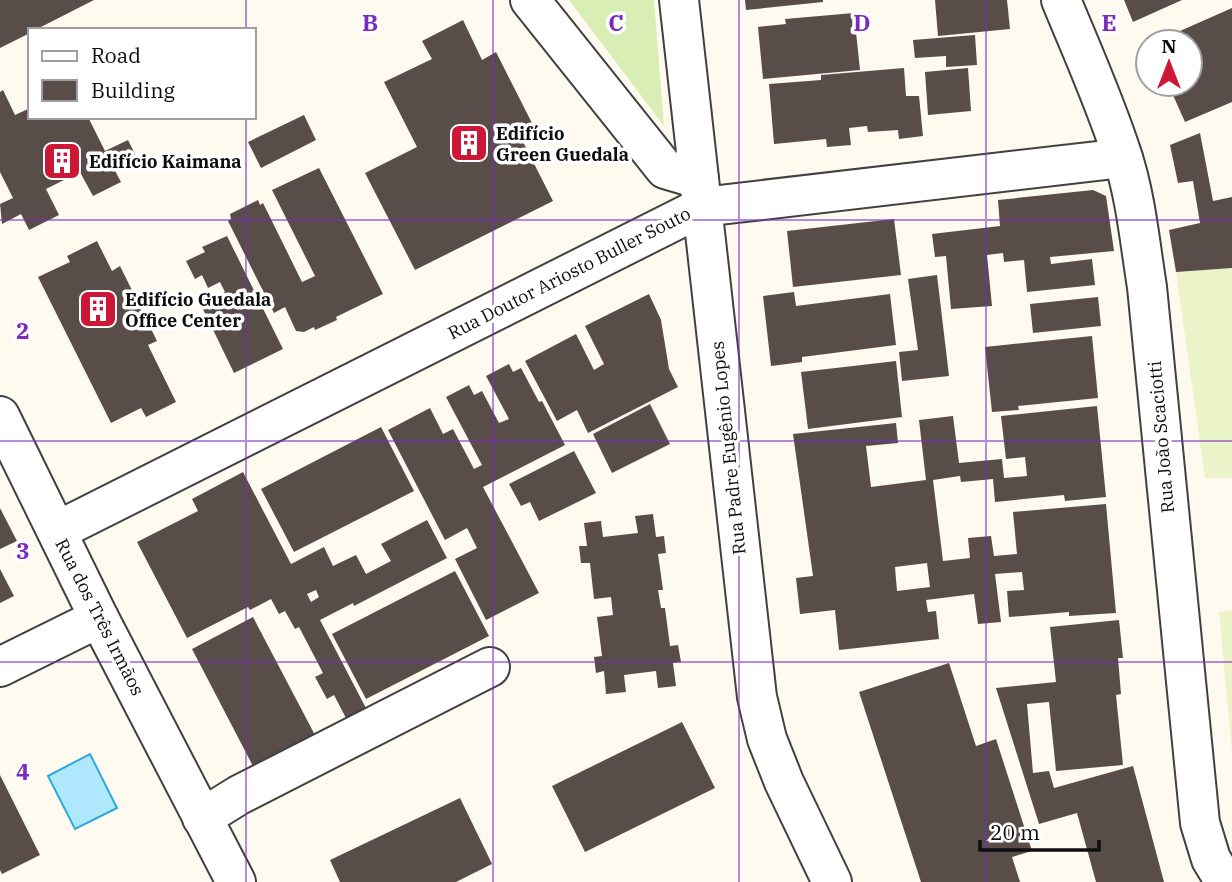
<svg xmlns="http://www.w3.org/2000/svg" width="1232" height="882" font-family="'IBM Plex Serif',serif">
<rect width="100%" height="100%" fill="#fffaf0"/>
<!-- green -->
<path fill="#d9eeb5" d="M569,0H654L664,126Z"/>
<!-- pitch -->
<g fill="#eaf4c8">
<path d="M1232,268V478H1205L1176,272Z"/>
<path d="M1232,610V752L1219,612Z"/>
</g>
<!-- water -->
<path fill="#afe8fc" stroke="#2ea9da" stroke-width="2" d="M90,754L117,808L75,829L48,776Z"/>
<!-- building -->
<g fill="#584d49" fill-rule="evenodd">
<path d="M0,0H94L35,30H30V33L0,48Z"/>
<path d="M745,0H823V2L746,10Z"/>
<path d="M935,0H1007L1010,29L938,36Z"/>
<path d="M1124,0H1182L1133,22Z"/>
<path d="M1232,8V102L1185,122L1168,84H1190V42H1155Z"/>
<path d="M854,13L860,70L763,79L758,27L786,24L785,19Z"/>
<path d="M463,20L482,60L496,52L536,131L521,138L553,201L415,270L365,173L417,147L384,82L432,59L422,41Z"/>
<path d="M975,35L977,65L946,67V56L915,58L913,40Z"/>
<path d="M904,68L906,96H919L923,136L899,139L898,130L868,132L867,126L849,128L851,145L827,147L826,139L774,144L769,84L821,80V75Z"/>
<path d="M968,68L971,111L928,115L925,72Z"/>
<path d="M3,90L15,115L30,108V117H88L105,151L128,140L136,156L113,167L121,182L93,196L80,172L46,189L59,215L29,230L21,214L2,224L0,204L13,198L0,172V92Z"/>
<path d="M304,115L316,140L261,168L248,142Z"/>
<path d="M1200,133L1213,201L1232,197V268L1176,272L1169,230L1200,223L1193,181L1178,183L1170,145Z"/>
<path d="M319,168L383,294L336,317L337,320L315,330L314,327L304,332L296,331L285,307L274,313L228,221L231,219L230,214L258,200L260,205L263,203L302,282L315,276L272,190Z"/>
<path d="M1093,190L1106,196L1114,251L1050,257L1051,264L1092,259L1095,285L1027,292L1024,260L1004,262L1003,253L987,255L992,306L951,309L946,256L935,257L932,234L1000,226L998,200Z"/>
<path d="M894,219L901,275L793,287L787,231Z"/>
<path d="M227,236L283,349L234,373L201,305L225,292L220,282L208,288L202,275L195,279L186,261L205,252L202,247Z"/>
<path d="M97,241L112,271L120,266L157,341L148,345L176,402L146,417L141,408L111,423L38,277L70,262L67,256Z"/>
<path d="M937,275L949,376L902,381L899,352L918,350L908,279Z"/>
<path d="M794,292L796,306L890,294L896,345L802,357V362L771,366L763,296Z"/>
<path d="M649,294L661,320L669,369L678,387L588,433L577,410L557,421L525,361L576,334L594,370L604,364L585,326Z"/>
<path d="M1098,297L1101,326L1033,333L1030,304Z"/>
<path d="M1092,336L1098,398L1018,406L1019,410L992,412L985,347Z"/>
<path d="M896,361L902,417L808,429L801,372Z"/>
<path d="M509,364L513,372L521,368L539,402L542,401L565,445L483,487L539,593L486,620L455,559L477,548L467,528L445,540L388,430L430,408L443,434L453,429L474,469L482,465L446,397L469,385L474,395L482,391L499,423L509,419L486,376Z"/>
<path d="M650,404L670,444L612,473L593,434Z"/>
<path d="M1097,406L1106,497L1065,501L1064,495L995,502L993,479L961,482L960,476L933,480L943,561L970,558L968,538L991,536L994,556L1017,554L1013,512L1106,504L1116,613L1069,616V612L1009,617L1007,591L1024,590L1022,572L995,574L1001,622L978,624L974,594L926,600L928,612L936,611L939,639L839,650L835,610L800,614L796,578L813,576L793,434L896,423L898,443L866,446L871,487L926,480L919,420L953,416L959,463L1002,459L1004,478L1027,476L1025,457L1006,459L1001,416ZM927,563L930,587L897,591L895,567Z"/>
<path d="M381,427L414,491L294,552L261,489Z"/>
<path d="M574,451L596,493L539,521L530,502L521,506L509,484Z"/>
<path d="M243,472L291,564L324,547L333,566L356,555L366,574L391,561L381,544L427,520L447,558L354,606L353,603L320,620L368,712L348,722L334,695L327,699L315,677L323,673L299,627L295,629L285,611L279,614L271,599L250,610L248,607L187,638L137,542L198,511L192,499ZM316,590L319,597L311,602L307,594Z"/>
<path d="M0,508L17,541L0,549Z"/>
<path d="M653,514L656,537L664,536L666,553L658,554L663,590H658L661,608H665L670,646L678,645L681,662L673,663L676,686L658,688L656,671L624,675L626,692L606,694L604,671L596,673L594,657L602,656L597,617L613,615L611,597L594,599L590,563H581L579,546H587L584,523L601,521L603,537L638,533L635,516Z"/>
<path d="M0,569L14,596L0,603Z"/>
<path d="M455,571L489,636L366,699L332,634Z"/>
<path d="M253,617L316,737L254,768L192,649Z"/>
<path d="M1119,620L1123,658H1118L1121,694L1116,695L1123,765L1056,771L1049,702L1027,704L1033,773L1049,771L1054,788L1133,766L1164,882H1096L1077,813L1039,824L996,688L1056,682L1050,627Z"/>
<path d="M949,663L976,746L996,739L1032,851L1012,857L1020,882H921L859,692Z"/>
<path d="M682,722L715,788L585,852L552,786Z"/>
<path d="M0,775L40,855L2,874L0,870Z"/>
<path d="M460,798L492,864L456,882H340L330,860Z"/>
</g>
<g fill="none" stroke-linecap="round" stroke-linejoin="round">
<defs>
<g id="street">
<path d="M530,0L665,169L699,179"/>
<path d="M679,0L757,697L767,739L784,782L832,882"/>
<path d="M1061,0C1082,51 1105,102 1122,155C1136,197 1140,244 1147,287L1200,823L1211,859L1225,882"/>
<path d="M0,416L99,618L236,882"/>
<path d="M57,531L702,207L1123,158"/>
<path d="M0,667L99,618"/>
<path d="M202,818L239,795L490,667"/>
</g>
</defs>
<!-- street casing -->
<use href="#street" stroke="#414141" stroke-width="42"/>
<!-- street -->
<use href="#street" stroke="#fff" stroke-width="38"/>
</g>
<!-- grid -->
<path fill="none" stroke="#7b2cbf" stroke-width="2" stroke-opacity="0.55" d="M246,0V30M493,0V882M739,0V882M986,0V882M246,117V882M0,220H1232M0,441H1232M0,662H1232"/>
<!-- icons -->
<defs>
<symbol id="building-square" viewBox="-11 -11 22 22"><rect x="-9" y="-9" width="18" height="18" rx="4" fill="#cc1836" stroke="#fff"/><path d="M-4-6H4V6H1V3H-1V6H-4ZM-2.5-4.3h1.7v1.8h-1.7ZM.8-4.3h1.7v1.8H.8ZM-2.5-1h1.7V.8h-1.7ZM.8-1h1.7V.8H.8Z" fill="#fff"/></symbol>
</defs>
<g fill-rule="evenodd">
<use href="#building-square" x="447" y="121" width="44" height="44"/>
<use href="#building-square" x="40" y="139" width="44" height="44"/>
<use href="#building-square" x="76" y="287" width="44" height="44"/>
</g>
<g text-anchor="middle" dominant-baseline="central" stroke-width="7" stroke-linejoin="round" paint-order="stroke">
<!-- poi labels -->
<g font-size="18" font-weight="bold" fill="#0e0e0e" stroke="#fff" text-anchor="start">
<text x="496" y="133">Edifício<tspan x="496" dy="21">Green Guedala</tspan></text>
<text x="89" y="161">Edifício Kaimana</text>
<text x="125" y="299">Edifício Guedala<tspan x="125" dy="21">Office Center</tspan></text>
</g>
<!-- street labels -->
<g font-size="18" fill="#0e0e0e" stroke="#fff">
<text transform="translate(569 273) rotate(-27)">Rua Doutor Ariosto Buller Souto</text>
<text transform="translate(1161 437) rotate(-95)">Rua João Scaciotti</text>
<text transform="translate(728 448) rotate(-96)">Rua Padre Eugênio Lopes</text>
<text transform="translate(100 617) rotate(63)">Rua dos Três Irmãos</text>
</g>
</g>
<g font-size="23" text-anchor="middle" font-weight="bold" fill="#7b2cbf" stroke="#fff" stroke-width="7" stroke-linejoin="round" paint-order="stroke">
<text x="370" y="31">B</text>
<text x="616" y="31">C</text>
<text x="862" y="31">D</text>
<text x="1109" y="31">E</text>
<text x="23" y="339">2</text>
<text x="23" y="559">3</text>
<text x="23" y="780">4</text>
</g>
<!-- legend -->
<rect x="28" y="28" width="228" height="91" fill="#ffffff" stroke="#9f9f9f" stroke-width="2"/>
<rect x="42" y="51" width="35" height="10" fill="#ffffff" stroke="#9f9f9f" stroke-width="2"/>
<text x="91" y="63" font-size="21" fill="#0e0e0e">Road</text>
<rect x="42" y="80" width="35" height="21" fill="#584d49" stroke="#9f9f9f" stroke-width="2"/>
<text x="91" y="98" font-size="21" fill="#0e0e0e">Building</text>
<!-- north arrow -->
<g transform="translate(1169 63)"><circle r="33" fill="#ffffff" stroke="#9f9f9f" stroke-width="2"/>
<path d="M0-5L12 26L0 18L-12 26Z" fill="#cc1836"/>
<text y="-10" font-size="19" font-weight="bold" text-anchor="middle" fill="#0e0e0e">N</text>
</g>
<!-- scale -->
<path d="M980 840v10h119v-10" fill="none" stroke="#0e0e0e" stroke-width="3.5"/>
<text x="990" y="840" font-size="21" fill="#0e0e0e" stroke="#ffffff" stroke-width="5" paint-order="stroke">20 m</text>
</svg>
